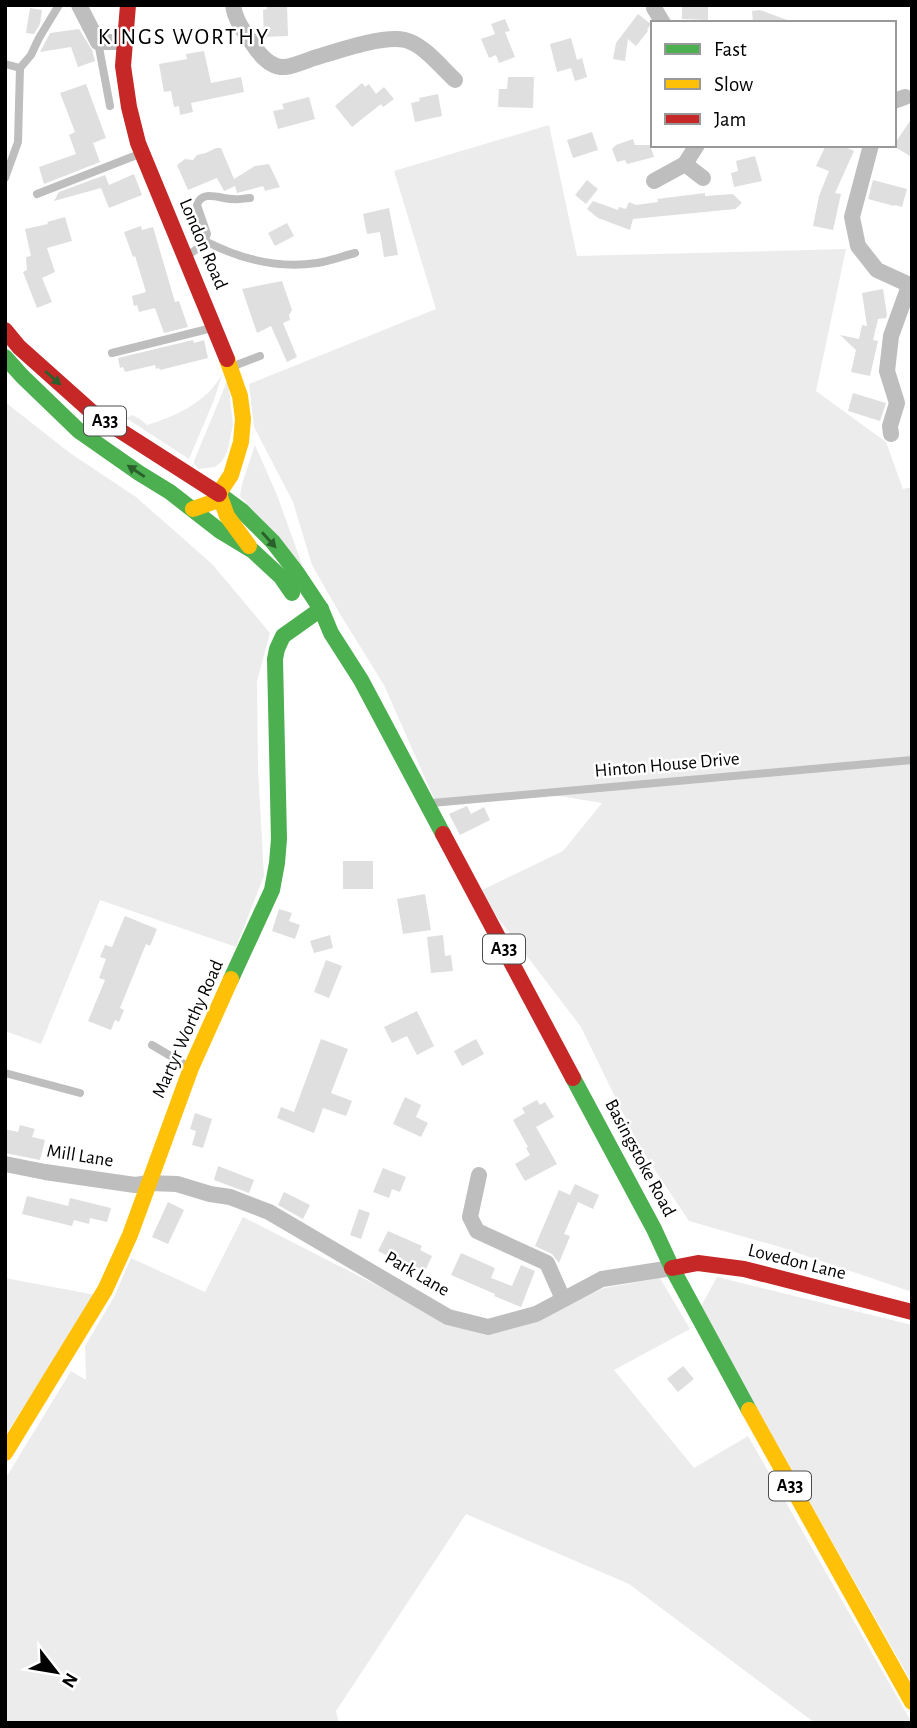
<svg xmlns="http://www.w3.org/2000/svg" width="917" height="1728" font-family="'Alegreya Sans',sans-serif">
<rect width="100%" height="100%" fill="#fff"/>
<!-- green -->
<g fill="#ececec">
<path d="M549,125L577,256L846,249L816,391L886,442L903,489L912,487V1292L780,1247L689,1221L639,1146L581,1027L478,892L563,851L602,803L553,795L436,803L384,685L340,614L312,565L293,502L254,427L249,384L436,309L394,171Z"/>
<path d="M222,375L214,400L189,459L126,418L132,415L140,419L147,425C168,419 192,408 208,393C213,388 218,381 222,375Z"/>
<path d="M228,379L233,425L227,452L222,461L215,467L198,469L194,464V461Z"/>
<path d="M5,402L70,453L136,497L212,564L270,633L257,681L258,769L264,876L236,947L100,900L41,1044L5,1031Z"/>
<path d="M255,445L277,495L303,567L240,496L242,484Z"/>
<path d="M243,1217L445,1320L485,1335L536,1320L604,1288L660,1278L690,1329L614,1370L694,1468L748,1436L912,1723H815L629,1584L466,1514L336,1711L339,1723H5V1479L71,1371L86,1380L85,1346L114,1297L131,1258L205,1292Z"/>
<path d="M717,1277L912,1325V1683L700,1308Z"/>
<path d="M5,1278L96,1295L5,1436Z"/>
</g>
<!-- building -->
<g fill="#dfdfdf">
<path d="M267,5H287L288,36L264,37L263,10L267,9Z"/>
<path d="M682,5H708V20L682,19Z"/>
<path d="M30,8L42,10L40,24L34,34L26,33Z"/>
<path d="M760,10L790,21V23H753L752,11Z"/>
<path d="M638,14L651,24L647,30L648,31L636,46L628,39L625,61L613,59L616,43Z"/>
<path d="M505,19L510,31L505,32L515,57L499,63L496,55L489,58L481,39L495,34L491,24Z"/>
<path d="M79,29L92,50L95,61L78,67L71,47L40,52L50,33Z"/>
<path d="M571,38L577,60L582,58L587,77L575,81L571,68L557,72L550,44Z"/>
<path d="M204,51L211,83L241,77L244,92L191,103L193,112L180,115L179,106L174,107L171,91L164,92L159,64L187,59L186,54Z"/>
<path d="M508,77H534L533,108L498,107L499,89H507Z"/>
<path d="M362,83L365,87L369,84L376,94L384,87L394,99L383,107L381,104L352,127L335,106Z"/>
<path d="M86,84L106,138L93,143L100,162L44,184L39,167L76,154L69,135L75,132L60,93Z"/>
<path d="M438,94L442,116L415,122L411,103L420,101L419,98Z"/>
<path d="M309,97L315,119L278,129L273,111L284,109L282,104Z"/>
<path d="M912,118V157L893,146Z"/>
<path d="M592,132L598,150L573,158L567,140Z"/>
<path d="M633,139L635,145H650L654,157L627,164L625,160L617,162L612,149L616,145Z"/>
<path d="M826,145H841L854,151L835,193L841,194L833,230L813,226L819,196L829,171L816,166Z"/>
<path d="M216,148H221L234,179L255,166L269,164L280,187L265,191L263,186L237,193L235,186L224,191L217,178L188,190L177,165L185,159L193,160L197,155L206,153Z"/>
<path d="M755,156L762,181L734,187L731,173L738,171L736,161Z"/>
<path d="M134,174L142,195L109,208L101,188L54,201L59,192L105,175L109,185Z"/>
<path d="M587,180L598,189L586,204L575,195Z"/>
<path d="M873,180L907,189L902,207L895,205L894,206L868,199Z"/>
<path d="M705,193V196L733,194L742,203L735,209L633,219L630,230L598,218L587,209L593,201L618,210L619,207L626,209L629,202L636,205L658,202L657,199Z"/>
<path d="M389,208L398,255L384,257L380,232L367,234L363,214Z"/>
<path d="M65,217L72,241L47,248L55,272L42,278L52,302L37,308L23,272L27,270L26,257L31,256L25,229L48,224L47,222Z"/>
<path d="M287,223L294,236L275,246L268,233Z"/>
<path d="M141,226L142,230L153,227L175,302L179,301L188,327L164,333L155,308L139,312L137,305L134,306L132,296L146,292L135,256L133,257L124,232Z"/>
<path d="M282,281L292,310L289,315L290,320L283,323L297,357L287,362L271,326L257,333L242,289Z"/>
<path d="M883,289L887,315L886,318L878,319L873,340L878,341L870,376L851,372L856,350L840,335L859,339L862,325L867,326L862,293Z"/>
<path d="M193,340L194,343L204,340L208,358L160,370L159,368L156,369L155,365L125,372L123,367L120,368L118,358Z"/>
<path d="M853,393L886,403L880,421L848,411Z"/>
<path d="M467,806L471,814L484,807L490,820L460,835L449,814Z"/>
<rect x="343" y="861" width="30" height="28"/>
<path d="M425,894L431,930L403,934L397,899Z"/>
<path d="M279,909L292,913L289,921L300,925L295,939L272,931Z"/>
<path d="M125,916L157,929L150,946L146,944L120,1008L124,1010L119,1022L115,1020L111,1030L88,1021L105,980L99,978L106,959L100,957L105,945L112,947Z"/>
<path d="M330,935L333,948L314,953L310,941Z"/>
<path d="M443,935L445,956L451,955L453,971L431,973L427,937Z"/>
<path d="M326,960L342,966L329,998L314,992Z"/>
<path d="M417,1011L434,1046L417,1055L407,1036L392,1043L384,1027Z"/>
<path d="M321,1039L348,1049L331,1093L352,1101L346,1116L323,1108L314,1133L277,1118L281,1107L294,1112Z"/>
<path d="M476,1039L484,1054L462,1066L454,1051Z"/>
<path d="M405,1097L421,1105L416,1117L428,1123L421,1137L393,1124Z"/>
<path d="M537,1100L540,1105L545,1102L554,1117L536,1127L557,1164L525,1181L515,1164L530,1155L526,1148L528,1147L513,1120L525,1113L522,1108Z"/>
<path d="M195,1113L212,1119L203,1148L192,1145L196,1131L190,1129Z"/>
<path d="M20,1125L35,1129L32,1137L45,1140L40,1160L5,1153V1129L18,1132Z"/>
<path d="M218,1166L254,1180L249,1193L214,1180Z"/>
<path d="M383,1168L406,1177L400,1192L392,1189L389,1198L373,1192Z"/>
<path d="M575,1184L599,1195L593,1209L578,1202L564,1234L570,1236L559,1263L552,1254L535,1246L559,1190L570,1195Z"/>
<path d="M284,1192L310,1205L303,1219L278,1205Z"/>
<path d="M27,1196L68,1206L70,1198L111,1208L107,1222L90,1218L89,1224L74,1220L72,1226L22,1214Z"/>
<path d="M168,1202L184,1210L168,1244L152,1237Z"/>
<path d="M359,1209L370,1213L361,1239L350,1235Z"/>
<path d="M388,1231L422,1246L420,1250L432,1256L425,1271L397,1258L396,1260L378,1251Z"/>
<path d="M461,1253L495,1268L491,1278L512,1286L521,1265L535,1271L521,1307L494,1296L495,1294L451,1275Z"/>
<path d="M683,1366L694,1379L678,1392L667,1379Z"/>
</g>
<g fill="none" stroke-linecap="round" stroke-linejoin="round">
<!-- lane -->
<g stroke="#bebebe" stroke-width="8">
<path d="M98,42L110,106"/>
<path d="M5,64L20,68"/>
<path d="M5,178L18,142L20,68L31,55L39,38L59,5"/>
<path d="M37,194L142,153"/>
<path d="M205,241C240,259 278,269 317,263C330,261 343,256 355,253"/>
<path d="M185,257L203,245L207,234L197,205C202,189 220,199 233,199C238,200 245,198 250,198"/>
<path d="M112,353L212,328"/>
<path d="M231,367L260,356"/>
<path d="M432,803L912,760"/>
<path d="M152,1045L189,1067"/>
<path d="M5,1073L80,1093"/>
</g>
<!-- street -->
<g stroke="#bebebe" stroke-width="16">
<path d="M79,5L98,42H124"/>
<path d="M233,5C235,20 244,32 252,43C259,54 271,68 285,67C293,66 303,62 311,59C335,52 381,35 405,40C423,44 441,67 455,80"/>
<path d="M654,5V8L663,23"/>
<path d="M894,101L905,97"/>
<path d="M871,145L852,217L858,246L877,270L912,286"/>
<path d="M685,164L703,178"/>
<path d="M654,181L685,164L697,145"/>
<path d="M891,434L890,426L897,403L887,371L891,336L909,286"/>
<path d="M5,1164L45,1172L135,1185L149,1183L177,1184L210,1194L230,1197L269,1212L448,1317L488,1327L536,1314L602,1279L672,1268"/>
<path d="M479,1175L470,1217L477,1231L547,1263L563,1299"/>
</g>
<!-- fast -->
<g stroke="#4caf50" stroke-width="16">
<path d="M5,357L22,376L79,431L139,473L170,492L220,531L253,551L281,577L292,593"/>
<path d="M219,494L242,511L273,542L297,573L321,609L331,633L361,680L443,834"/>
<path d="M231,979L272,890L277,863L279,839L275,659L277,649L283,636L321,609"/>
<path d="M573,1078L654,1229L672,1268L749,1410"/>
</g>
<!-- slow -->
<g stroke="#ffc107" stroke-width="16">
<path d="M219,494L227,516L249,546"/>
<path d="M193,509L213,502L231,475L241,442L243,419L240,396L227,359"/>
<path d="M749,1410L912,1702"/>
<path d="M5,1453L105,1290L130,1235L191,1068L231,979"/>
</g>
<!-- jam -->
<g stroke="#c62828" stroke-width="16">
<path d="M128,5L123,66L129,107L138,143L227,359"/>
<path d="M5,330L19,347L94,414L219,494"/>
<path d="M443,834L573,1078"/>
<path d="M672,1268L698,1263L744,1269L912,1312"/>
</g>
</g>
<!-- one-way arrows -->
<defs><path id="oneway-solid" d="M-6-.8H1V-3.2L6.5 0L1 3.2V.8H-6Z" transform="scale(1.75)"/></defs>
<g fill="#2a602c">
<use href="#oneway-solid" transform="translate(53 378) rotate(42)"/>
<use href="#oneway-solid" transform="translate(136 471) rotate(-146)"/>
<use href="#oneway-solid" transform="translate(269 540) rotate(48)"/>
</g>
<g text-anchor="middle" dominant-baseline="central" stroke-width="5" stroke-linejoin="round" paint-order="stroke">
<!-- shield labels -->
<g fill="#fff" stroke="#4c4c4c" stroke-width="2">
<rect x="84" y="406.5" width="42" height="29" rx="5"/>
<rect x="483" y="934.5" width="42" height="29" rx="5"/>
<rect x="769" y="1471.5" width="42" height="29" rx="5"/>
</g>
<g font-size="18" font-weight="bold" fill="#000">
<text x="105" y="421">A33</text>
<text x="504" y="949">A33</text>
<text x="790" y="1486">A33</text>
</g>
<!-- street labels -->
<g font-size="19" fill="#000" stroke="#fff">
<text transform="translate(203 244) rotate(67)">London Road</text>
<text transform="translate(667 765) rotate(-5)">Hinton House Drive</text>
<text transform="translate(188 1029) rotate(-66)">Martyr Worthy Road</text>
<text transform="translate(80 1156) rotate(9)">Mill Lane</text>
<text transform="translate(640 1158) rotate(62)">Basingstoke Road</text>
<text transform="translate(797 1262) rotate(14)">Lovedon Lane</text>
<text transform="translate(417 1274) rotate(30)">Park Lane</text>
</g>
<!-- quarter labels -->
<g font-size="23" letter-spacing="2" fill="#000" stroke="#fff">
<text x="184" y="37">KINGS WORTHY</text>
</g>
</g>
<!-- border -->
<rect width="917" height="1728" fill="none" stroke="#000000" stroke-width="14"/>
<!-- legend -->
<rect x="651" y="21" width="245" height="126" fill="#ffffff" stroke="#999999" stroke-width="2"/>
<rect x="665" y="44" width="35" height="10" fill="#4caf50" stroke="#999999" stroke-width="2"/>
<text x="714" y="56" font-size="21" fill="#000000">Fast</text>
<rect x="665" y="79" width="35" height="10" fill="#ffc107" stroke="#999999" stroke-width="2"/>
<text x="714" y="91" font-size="21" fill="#000000">Slow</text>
<rect x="665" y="114" width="35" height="10" fill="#c62828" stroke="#999999" stroke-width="2"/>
<text x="714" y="126" font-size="21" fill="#000000">Jam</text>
<!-- north arrow -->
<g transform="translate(56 1672) rotate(121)" stroke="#ffffff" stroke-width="5" paint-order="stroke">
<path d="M0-5L12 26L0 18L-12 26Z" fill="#000000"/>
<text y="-10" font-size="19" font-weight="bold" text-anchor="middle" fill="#000000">N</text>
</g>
</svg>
